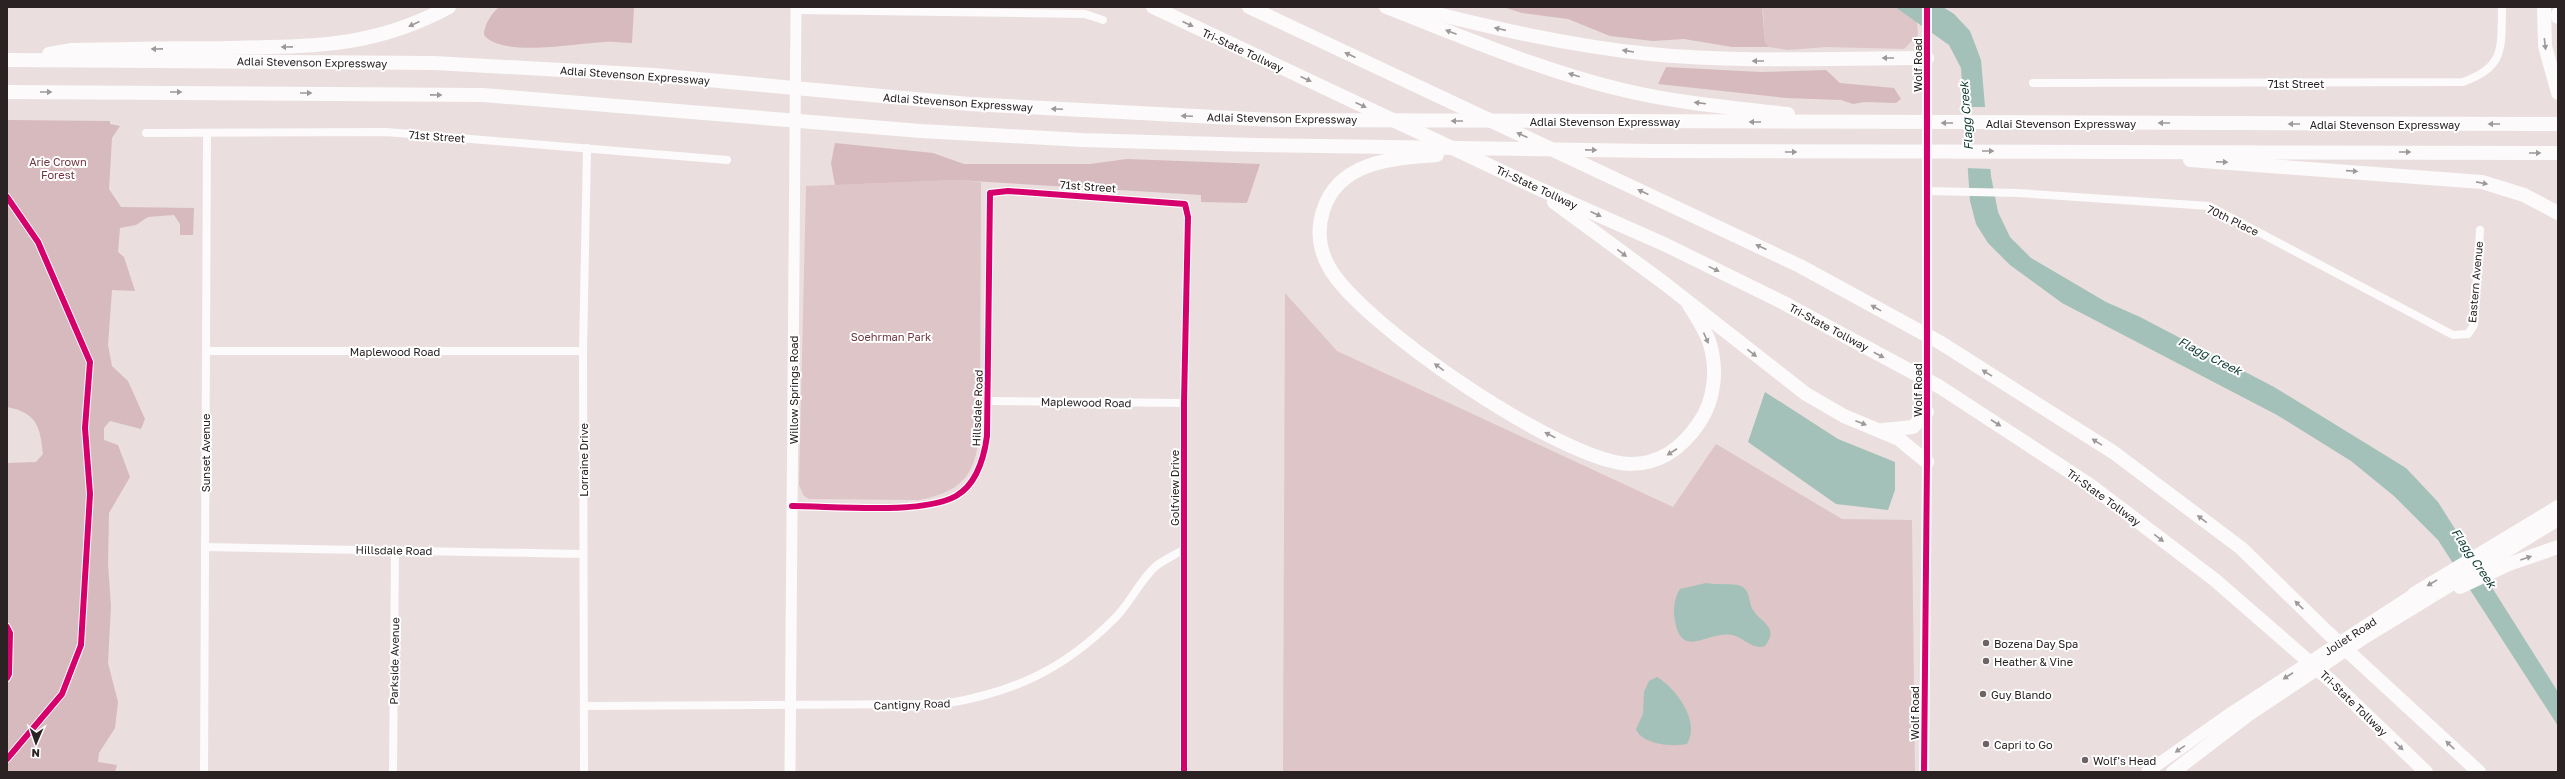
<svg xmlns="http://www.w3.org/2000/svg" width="2565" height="779" font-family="'Golos Text',sans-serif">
<rect width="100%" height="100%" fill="#eadedf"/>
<!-- green -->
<g fill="#ddc5c8">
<path d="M1759,7H1895L1917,22L1918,35L1904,49L1826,47L1788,50L1769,47L1765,42L1763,10Z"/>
<path d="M957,180L981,182L980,425C977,471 966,491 919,500L809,499L804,496L799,485L806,186Z"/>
<path d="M1285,293L1337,351L1673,507L1716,444L1842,519L1912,520L1915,772H1283Z"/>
</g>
<!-- forest -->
<g fill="#d7babd">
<path d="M499,7H634L632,43C623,43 614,41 604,42C579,43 502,58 484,35C484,25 491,14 499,7Z"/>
<path d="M1503,7H1762L1765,42L1769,47H1732L1684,39L1653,41L1610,36L1568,19L1522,13Z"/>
<path d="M1666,67L1761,72L1826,70L1840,83L1894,88L1901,99L1896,103L1865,102L1853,104L1841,100L1786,98L1658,84Z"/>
<path d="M7,120L110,121V124L120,126L112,138L109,189L121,207L194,208L193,235H180V224L174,215L148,217L136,225L120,228L118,252L124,257L135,291L112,290L108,345L112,366L128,381L145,419L141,429L110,421L104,428V440L118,445L130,477L109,513L108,564L111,606L108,663L118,702L115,728L99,753L98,762L117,765L115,772H7V463L36,462L43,454C40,426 37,413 7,407Z"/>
<path d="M835,143L933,153L964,164H1090L1127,159L1260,164L1247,203L1201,202V195L957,180L835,185L831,163Z"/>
</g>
<!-- water -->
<g fill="#a3c1b8">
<path d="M1895,7H1943L1954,14L1970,31L1981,60L1991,176L1998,212L2010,237L2031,258L2106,302L2140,317L2274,387L2406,468L2438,502L2558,692V726L2438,540L2394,496L2351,461L2277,415L2062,303L2010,265L1988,243L1976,224L1970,201L1961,68L1949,45Z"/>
<path d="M1765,392L1838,439L1895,462V490L1888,510L1836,504L1748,442Z"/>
<path d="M1706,583C1715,585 1734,583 1741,586C1751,591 1748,602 1753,610C1761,623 1780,627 1765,646C1754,651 1743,637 1732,635C1707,631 1682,660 1675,621C1673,610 1674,598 1680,589Z"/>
<path d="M1657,677C1676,688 1701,722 1687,744C1673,747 1642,745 1636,729L1643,714L1644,692L1649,681Z"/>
</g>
<!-- pier -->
<path fill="#eadedf" d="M1961,107H1987L1992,169L1965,168Z"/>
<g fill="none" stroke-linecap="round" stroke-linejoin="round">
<!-- minor -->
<g stroke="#fcfafa" stroke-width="8">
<path d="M795,10L1085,14L1103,20"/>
<path d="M2033,83L2463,82C2506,67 2501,47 2502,7"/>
<path d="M146,133L386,132L727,160"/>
<path d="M1926,191L2019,193L2209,206L2453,335L2468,334L2474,325L2480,230"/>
<path d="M206,351H583"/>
<path d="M988,401L1184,403"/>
<path d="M792,506C834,506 922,515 956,496C977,484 984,458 987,436L990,193L1008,191L1185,204L1188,217L1184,403V772"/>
<path d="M205,547L583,554"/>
<path d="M585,706L944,704C1014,692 1063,670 1114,619C1130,604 1139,581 1156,566C1164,560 1175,555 1184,549"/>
<path d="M204,772L207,134"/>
<path d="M393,772L395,550"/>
<path d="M584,772L583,351L587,148"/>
</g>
<!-- tertiary -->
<path stroke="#fcfafa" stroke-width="10" d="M1924,772L1927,462V7"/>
<!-- secondary -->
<path stroke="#fcfafa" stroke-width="11" d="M790,772L796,7"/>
<!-- primary -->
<path stroke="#fcfafa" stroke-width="12" d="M2147,772L2231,713L2414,594"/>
<!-- motorway -->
<g stroke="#fcfafa" stroke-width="14">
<path d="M1153,7L1535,187L1666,245L1782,302L1940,387L2090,485L2215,580L2331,681L2426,772"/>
<path d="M1249,7L1800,266L1941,343L2113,452L2241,548L2327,632L2479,772"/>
<path d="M1386,7C1464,37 1542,71 1623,90C1677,103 1733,108 1788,114"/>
<path d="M1410,7C1488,27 1569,46 1650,54C1742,63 1834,58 1927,58"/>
<path d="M2544,7L2545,46L2558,93"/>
<path d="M2558,14V17"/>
<path d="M49,54L72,50C122,49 173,48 223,48C309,46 371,49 449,7"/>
<path d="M7,60L434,63L654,75L969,104L1274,120L2558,124"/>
<path d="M7,92L483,95L921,131L1082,140L1255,145L1652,151L2558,153"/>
<path d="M1437,155C1394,158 1338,161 1323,211C1317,230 1319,249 1329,267C1360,324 1564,463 1630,464C1661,464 1682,448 1699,423C1715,400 1718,368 1709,341C1704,328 1695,315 1688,303"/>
<path d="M2190,160L2482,182L2524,195L2558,213"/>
<path d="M1554,202L1664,283L1806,394L1844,416L1899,439L1927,462"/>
<path d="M1883,430L1913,427L1927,412"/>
<path d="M2460,587L2509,564L2558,547"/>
<path d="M2414,594L2558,507"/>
<path d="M2173,772L2249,714L2366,636L2558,519"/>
</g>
<defs>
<g id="cycleway">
<path d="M7,197L38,242L90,362L85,428L90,494L81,645L62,694L7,759"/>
<path d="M792,506C834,506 922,515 956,496C977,484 984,458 987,436L990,193L1008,191L1185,204L1188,217L1184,403V772"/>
<path d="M7,627L10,633L9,674L7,678"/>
<path d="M1924,772L1927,462V7"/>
</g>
</defs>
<!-- cycleway casing -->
<use href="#cycleway" stroke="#fff" stroke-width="8"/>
<!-- cycleway -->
<use href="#cycleway" stroke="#d6006c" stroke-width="6"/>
</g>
<!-- one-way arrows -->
<defs><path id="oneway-solid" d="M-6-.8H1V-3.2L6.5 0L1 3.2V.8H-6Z"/></defs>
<g fill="#9e9999">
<use href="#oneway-solid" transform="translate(414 24) rotate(156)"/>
<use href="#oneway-solid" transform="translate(1188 24) rotate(25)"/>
<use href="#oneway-solid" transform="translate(1500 29) rotate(-167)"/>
<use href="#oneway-solid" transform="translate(1451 32) rotate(-159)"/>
<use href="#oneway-solid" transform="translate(2545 44) rotate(83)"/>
<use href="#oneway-solid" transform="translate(287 47) rotate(179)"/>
<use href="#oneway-solid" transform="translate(157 49) rotate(179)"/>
<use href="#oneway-solid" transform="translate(1628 51) rotate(-171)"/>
<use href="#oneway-solid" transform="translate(1350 55) rotate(-155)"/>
<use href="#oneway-solid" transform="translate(1888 58) rotate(180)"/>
<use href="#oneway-solid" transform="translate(1758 61) rotate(180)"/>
<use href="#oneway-solid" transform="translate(1574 75) rotate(-163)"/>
<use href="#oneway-solid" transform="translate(1306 79) rotate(25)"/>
<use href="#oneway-solid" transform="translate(46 92)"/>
<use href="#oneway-solid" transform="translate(176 92)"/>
<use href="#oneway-solid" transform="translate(306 93)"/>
<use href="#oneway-solid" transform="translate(436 95) rotate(1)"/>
<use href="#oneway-solid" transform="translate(1700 103) rotate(-173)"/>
<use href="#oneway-solid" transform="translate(1361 105) rotate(25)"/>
<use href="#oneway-solid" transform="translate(1057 109) rotate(-177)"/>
<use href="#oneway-solid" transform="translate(1187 116) rotate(-177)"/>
<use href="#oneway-solid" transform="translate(1457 121) rotate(-180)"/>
<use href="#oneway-solid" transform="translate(1755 122) rotate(-180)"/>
<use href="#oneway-solid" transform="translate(1947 123) rotate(-180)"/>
<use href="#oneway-solid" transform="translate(2164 123) rotate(-180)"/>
<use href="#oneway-solid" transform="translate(2294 124) rotate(-180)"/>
<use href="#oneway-solid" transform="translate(2494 124) rotate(-180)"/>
<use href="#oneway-solid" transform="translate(1522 135) rotate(-155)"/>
<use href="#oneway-solid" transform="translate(1591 150) rotate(1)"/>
<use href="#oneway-solid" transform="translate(1988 151)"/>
<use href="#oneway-solid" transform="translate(1791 152)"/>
<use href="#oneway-solid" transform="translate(2405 152)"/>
<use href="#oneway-solid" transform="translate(2535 153)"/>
<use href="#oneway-solid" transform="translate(2222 162) rotate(2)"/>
<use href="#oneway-solid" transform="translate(2352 171) rotate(4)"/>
<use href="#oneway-solid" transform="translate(2482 183) rotate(11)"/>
<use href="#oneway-solid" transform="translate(1643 192) rotate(-155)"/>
<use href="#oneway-solid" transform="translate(1596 214) rotate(24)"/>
<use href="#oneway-solid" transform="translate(1761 247) rotate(-155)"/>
<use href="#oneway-solid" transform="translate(1622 253) rotate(37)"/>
<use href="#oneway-solid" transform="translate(1714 269) rotate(26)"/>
<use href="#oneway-solid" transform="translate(1876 308) rotate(-151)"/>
<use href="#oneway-solid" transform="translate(1706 338) rotate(66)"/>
<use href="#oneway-solid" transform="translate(1752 353) rotate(38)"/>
<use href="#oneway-solid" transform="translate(1879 355) rotate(28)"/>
<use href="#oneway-solid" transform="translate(1439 367) rotate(-144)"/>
<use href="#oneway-solid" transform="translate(1987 373) rotate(-148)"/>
<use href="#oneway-solid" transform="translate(1861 423) rotate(21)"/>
<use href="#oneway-solid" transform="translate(1996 423) rotate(33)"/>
<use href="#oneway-solid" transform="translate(1550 435) rotate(-153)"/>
<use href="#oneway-solid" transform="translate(2097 442) rotate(-148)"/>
<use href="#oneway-solid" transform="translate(1672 452) rotate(147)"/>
<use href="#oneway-solid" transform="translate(2202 519) rotate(-143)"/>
<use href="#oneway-solid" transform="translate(2159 538) rotate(37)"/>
<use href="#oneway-solid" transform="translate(2526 558) rotate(-19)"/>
<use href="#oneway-solid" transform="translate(2432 583) rotate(149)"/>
<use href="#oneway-solid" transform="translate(2299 605) rotate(-136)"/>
<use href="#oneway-solid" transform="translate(2288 676) rotate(147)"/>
<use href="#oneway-solid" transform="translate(2450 745) rotate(-137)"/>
<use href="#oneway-solid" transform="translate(2399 746) rotate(44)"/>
<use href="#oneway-solid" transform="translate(2180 749) rotate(145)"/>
</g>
<!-- markers -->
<g fill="#6e6465" stroke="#fff" stroke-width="1.5">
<circle cx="1986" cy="643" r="4"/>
<circle cx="1986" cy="661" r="4"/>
<circle cx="1983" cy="694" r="4"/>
<circle cx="1986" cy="744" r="4"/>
<circle cx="2085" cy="760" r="4"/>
</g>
<g text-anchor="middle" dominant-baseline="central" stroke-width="4" stroke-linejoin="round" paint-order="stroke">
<!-- street labels -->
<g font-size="11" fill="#2b2223" stroke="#fff">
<text transform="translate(1243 50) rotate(25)">Tri-State Tollway</text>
<text transform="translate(312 62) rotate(1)">Adlai Stevenson Expressway</text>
<text transform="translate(1917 65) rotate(-90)">Wolf Road</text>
<text transform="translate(635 75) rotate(4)">Adlai Stevenson Expressway</text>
<text x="2296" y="83">71st Street</text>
<text transform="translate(958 102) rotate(4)">Adlai Stevenson Expressway</text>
<text transform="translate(1282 118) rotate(1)">Adlai Stevenson Expressway</text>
<text x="1605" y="121">Adlai Stevenson Expressway</text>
<text x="2061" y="123">Adlai Stevenson Expressway</text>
<text x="2385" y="124">Adlai Stevenson Expressway</text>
<text transform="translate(437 136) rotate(4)">71st Street</text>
<text transform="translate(1088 186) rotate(4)">71st Street</text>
<text transform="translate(1537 187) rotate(25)">Tri-State Tollway</text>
<text transform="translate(2233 220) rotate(26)">70th Place</text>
<text transform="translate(2475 282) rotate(-85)">Eastern Avenue</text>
<text transform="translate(1829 327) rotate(28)">Tri-State Tollway</text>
<text x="395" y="351">Maplewood Road</text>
<text transform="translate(793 390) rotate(-90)">Willow Springs Road</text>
<text transform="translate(1917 390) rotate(-90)">Wolf Road</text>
<text transform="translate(1086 402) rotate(1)">Maplewood Road</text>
<text transform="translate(977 408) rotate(-88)">Hillsdale Road</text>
<text transform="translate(205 453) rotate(-90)">Sunset Avenue</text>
<text transform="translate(583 460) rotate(-90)">Lorraine Drive</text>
<text transform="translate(1174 488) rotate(-90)">Golfview Drive</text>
<text transform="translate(2104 497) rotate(36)">Tri-State Tollway</text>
<text transform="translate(394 550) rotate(1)">Hillsdale Road</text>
<text transform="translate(2350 636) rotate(-33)">Joliet Road</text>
<text transform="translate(394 661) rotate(-89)">Parkside Avenue</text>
<text transform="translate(2354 703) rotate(44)">Tri-State Tollway</text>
<text transform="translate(912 704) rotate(-2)">Cantigny Road</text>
<text transform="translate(1914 713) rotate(-90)">Wolf Road</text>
</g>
<!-- park labels -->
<g font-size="11" fill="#6f3540" stroke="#fff">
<text x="58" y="161">Arie Crown<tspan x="58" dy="13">Forest</tspan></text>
<text x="891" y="336">Soehrman Park</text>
</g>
<!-- poi labels -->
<g font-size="11" fill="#2b2223" stroke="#fff" text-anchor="start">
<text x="1994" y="643">Bozena Day Spa</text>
<text x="1994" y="661">Heather &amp; Vine</text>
<text x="1991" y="694">Guy Blando</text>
<text x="1994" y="744">Capri to Go</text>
<text x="2093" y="760">Wolf's Head</text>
</g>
<!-- water labels -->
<g font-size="12" font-style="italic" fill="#0f3a31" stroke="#fff">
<text transform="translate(1966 116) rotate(-94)">Flagg Creek</text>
<text transform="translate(2210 356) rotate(27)">Flagg Creek</text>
<text transform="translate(2474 558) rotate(56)">Flagg Creek</text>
</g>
</g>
<!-- border -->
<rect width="2565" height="779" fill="none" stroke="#2b2223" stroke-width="16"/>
<!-- north arrow -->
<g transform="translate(36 743) rotate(182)" stroke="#ffffff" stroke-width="3" paint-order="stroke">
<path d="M0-3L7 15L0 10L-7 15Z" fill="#2b2223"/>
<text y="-6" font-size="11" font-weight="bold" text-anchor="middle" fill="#2b2223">N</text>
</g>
</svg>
